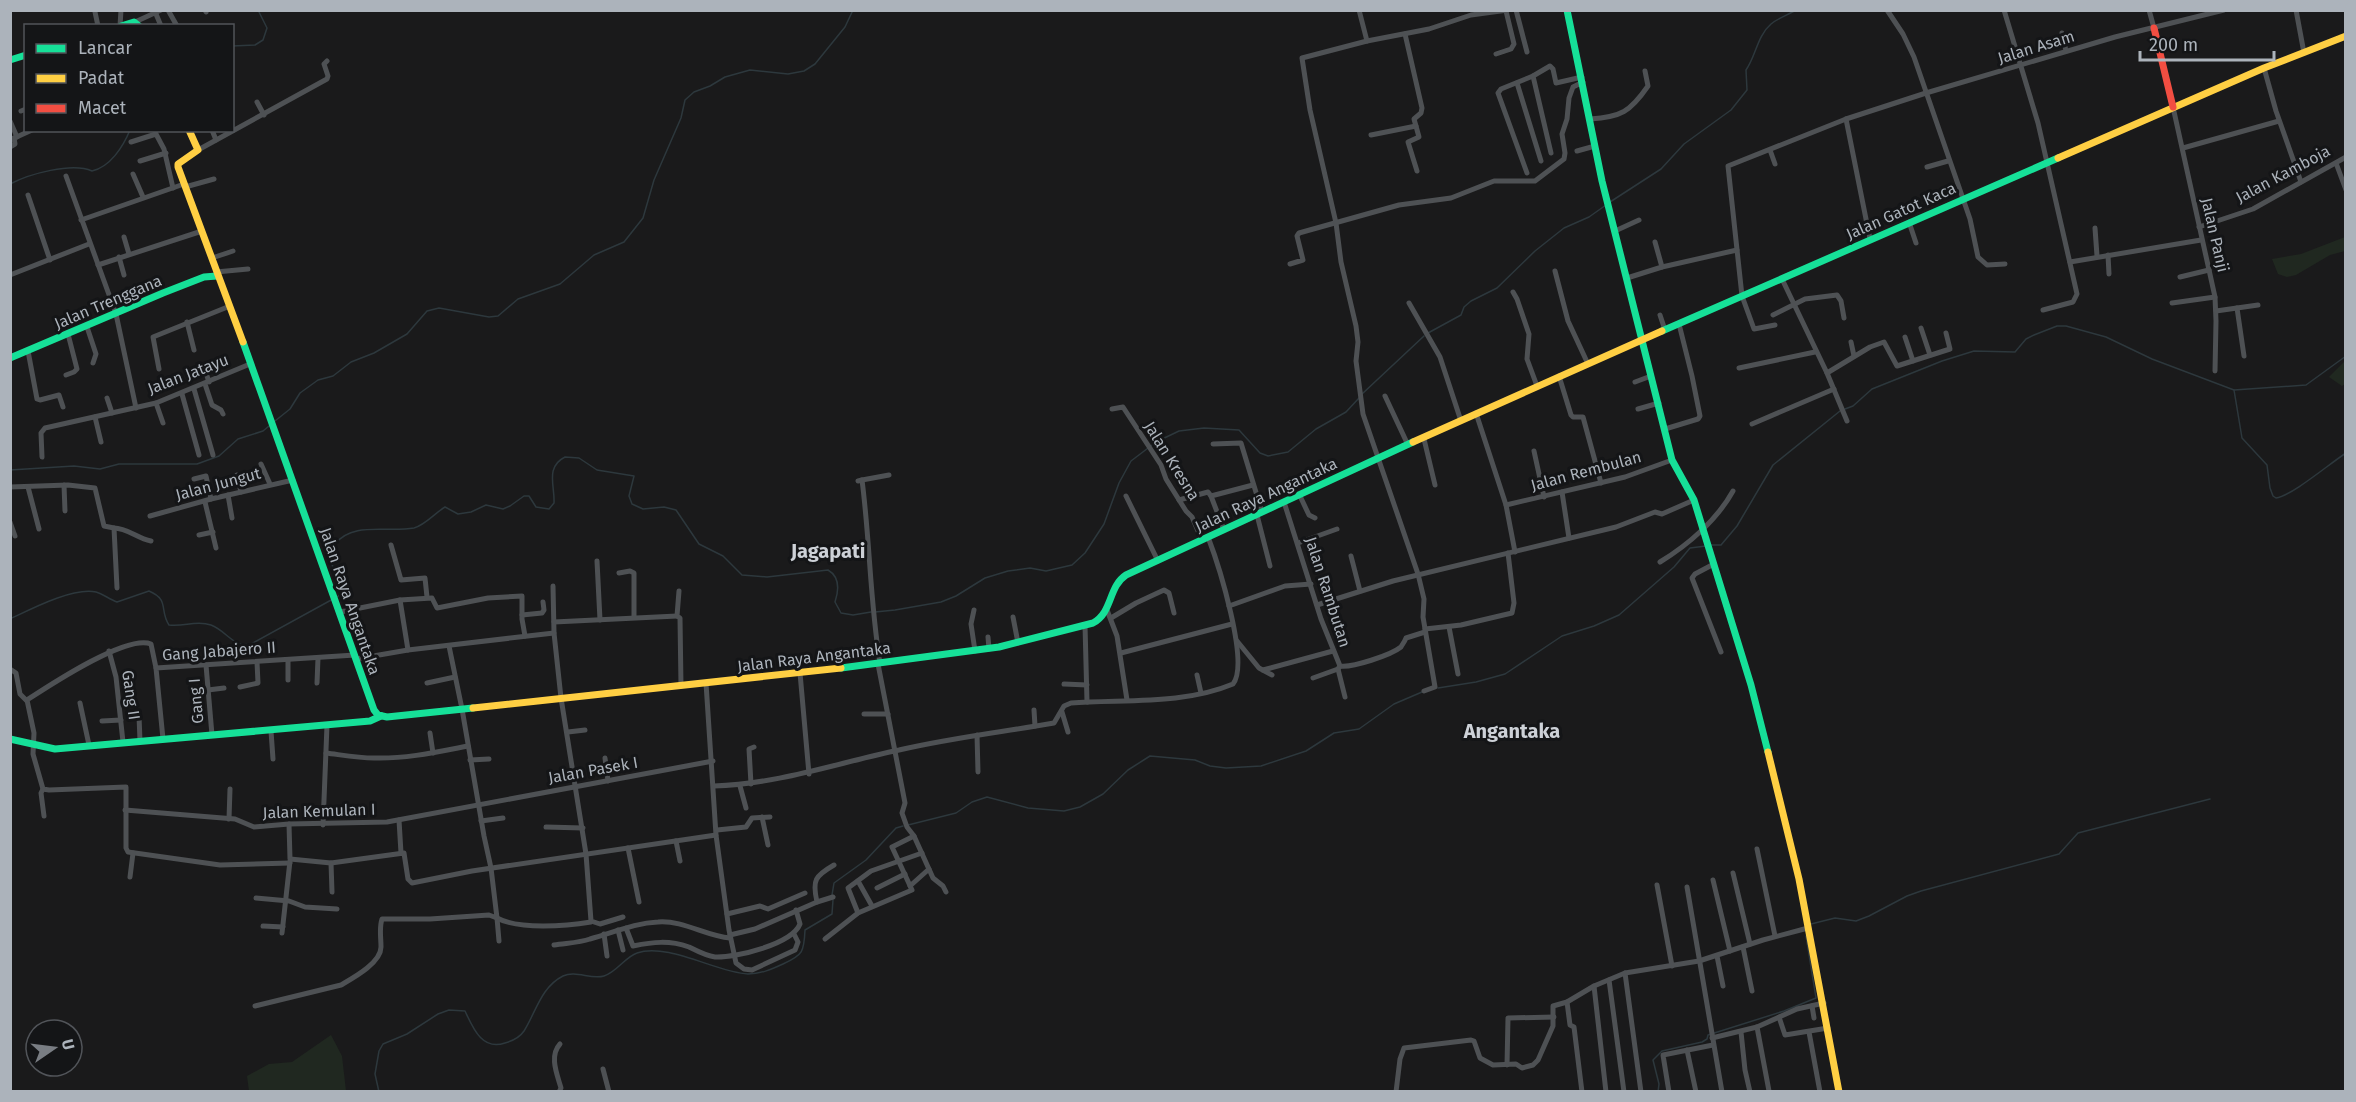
<svg xmlns="http://www.w3.org/2000/svg" width="2356" height="1102" font-family="'Fira Sans',sans-serif">
<rect width="100%" height="100%" fill="#1a1a1b"/>
<!-- green -->
<g fill="#202820">
<path d="M2345,237V251L2330,255L2296,275L2287,277L2278,274L2272,259L2301,254Z"/>
<path d="M2345,361V384L2342,386L2329,377Z"/>
<path d="M331,1035L342,1056L346,1091H249L247,1076L269,1064L292,1062Z"/>
</g>
<g fill="none" stroke-linecap="round" stroke-linejoin="round">
<!-- stream -->
<g stroke="#2d383d" stroke-width="1.5">
<path d="M232,46L255,45L263,40L267,28L258,10"/>
<path d="M10,184C29,174 72,162 92,171C110,167 123,147 130,130"/>
<path d="M1610,202L1661,169L1684,144L1731,110L1747,90L1746,70C1756,56 1757,36 1771,24C1778,18 1788,15 1796,10"/>
<path d="M1428,333L1461,315L1464,307L1471,301L1497,288L1535,251L1564,228L1589,217L1606,205"/>
<path d="M2234,390L2242,438L2267,465L2270,488L2273,496L2276,498C2293,495 2329,464 2346,453"/>
<path d="M1362,394L1424,336"/>
<path d="M1845,409L1853,406L1872,389L1942,361L1974,351L2015,352L2026,339L2034,335L2057,326H2066L2106,337L2152,359L2234,390L2306,385L2346,356"/>
<path d="M275,421L290,409L300,393L318,380L333,376L351,362L374,353L407,334L427,311L439,308L489,317L498,316L518,299L560,284L594,255L624,242L643,218L654,180L681,118L685,100L694,92L710,86L725,77L750,70L788,74L804,71L815,64L845,27L853,10"/>
<path d="M10,470L74,466L100,469L119,464H197L219,456L238,439L263,431L269,426"/>
<path d="M1711,545H1721L1737,526L1773,465L1840,411"/>
<path d="M337,597L346,590L347,584C344,579 338,575 335,570C329,562 328,551 335,544C353,521 387,533 414,528C425,525 435,513 445,507L458,514L471,512L486,505L503,509L510,506L524,496H529L536,507L549,509L554,503C555,486 545,467 565,457L579,458L597,470L634,476L629,496L632,504L643,509L664,507L676,510L699,544L723,556L742,575L767,577L828,570C840,577 839,590 835,602L841,613L853,615L871,612"/>
<path d="M875,612L895,610L941,602L956,596L985,578L1008,571L1030,568L1046,571L1072,565L1085,553L1104,524L1119,483L1131,461L1156,442L1179,431L1204,428L1239,430L1260,453L1268,456L1288,452L1316,429L1346,412L1359,398"/>
<path d="M10,619C31,609 73,587 96,592C103,594 109,599 117,602L149,591C170,600 159,610 169,625C184,627 196,620 211,625C227,631 233,648 251,644L333,599"/>
<path d="M1438,688L1476,682L1505,674L1562,636L1594,626L1619,615L1674,567L1690,548L1706,546"/>
<path d="M908,825L956,813L972,802L987,797L1028,808L1064,811L1080,807L1103,794L1128,770L1150,756L1195,760L1210,766L1226,768L1261,766L1306,751L1334,733L1359,729L1394,704L1422,692"/>
<path d="M832,895L834,883L866,860L896,828L903,826"/>
<path d="M1811,924L1835,918L1856,921L1869,916L1907,896L1921,891L2059,854L2078,833L2210,799"/>
<path d="M379,1092L375,1074L379,1051L383,1044L407,1034L438,1014L449,1010L465,1011C473,1028 482,1051 505,1043C512,1041 520,1037 524,1031C536,1012 541,987 563,976C576,970 591,980 604,976C617,972 625,957 637,953C667,942 718,973 748,974C761,974 772,969 783,964C803,955 804,952 805,930L832,914L833,900"/>
<path d="M1658,1092L1659,1084L1653,1060L1662,1051L1702,1042L1707,1039L1708,1035L1784,1011L1816,998L1806,936"/>
</g>
<!-- street -->
<g stroke="#4e5154" stroke-width="5">
<path d="M168,10L177,26"/>
<path d="M205,10L206,12"/>
<path d="M1359,10L1367,41"/>
<path d="M1516,10L1527,52"/>
<path d="M1887,10L1903,34L1914,57L1970,219L1978,257L1987,265L2005,264"/>
<path d="M2004,10L2038,123L2077,294L2073,302L2043,310"/>
<path d="M2149,10L2154,28"/>
<path d="M2296,10L2304,53"/>
<path d="M95,12L98,26"/>
<path d="M156,14L161,26"/>
<path d="M135,22L161,10"/>
<path d="M120,26L121,10"/>
<path d="M2062,33L2066,51"/>
<path d="M1405,34L1422,108L1421,113L1414,119L1419,137L1408,142L1417,171"/>
<path d="M1496,54L1511,49L1514,44L1506,11"/>
<path d="M2264,68L2276,111L2301,182"/>
<path d="M1517,83L1541,161"/>
<path d="M257,102L264,115"/>
<path d="M2173,107L2215,297L2216,321L2215,371"/>
<path d="M21,111L26,109"/>
<path d="M1590,119C1621,117 1630,112 1648,86L1645,71"/>
<path d="M1846,119L1870,239"/>
<path d="M10,121L17,137"/>
<path d="M212,130L216,140"/>
<path d="M1371,135L1416,126"/>
<path d="M10,140L32,130"/>
<path d="M131,142L156,134L164,149L173,188"/>
<path d="M10,147L15,144L14,138"/>
<path d="M2183,148L2279,121"/>
<path d="M198,150L327,79L328,76L324,64L327,61"/>
<path d="M1770,150L1775,164"/>
<path d="M1577,151L1595,146"/>
<path d="M1551,153L1533,76L1550,66L1553,69L1556,83L1582,77"/>
<path d="M140,161L166,153"/>
<path d="M2336,163L2346,190"/>
<path d="M1927,167L1948,161"/>
<path d="M1527,173L1498,93L1501,89L1533,76"/>
<path d="M133,174L143,197"/>
<path d="M66,176L116,314L136,408"/>
<path d="M185,187L214,179"/>
<path d="M28,195L50,260"/>
<path d="M81,220L184,184"/>
<path d="M1909,222L1916,243"/>
<path d="M2199,227L2253,209L2346,157"/>
<path d="M2095,228L2097,256"/>
<path d="M1615,231L1639,220"/>
<path d="M124,237L129,254"/>
<path d="M1655,242L1662,267"/>
<path d="M2108,255L2109,274"/>
<path d="M119,257L124,275"/>
<path d="M212,258L233,251"/>
<path d="M2070,262L2201,240"/>
<path d="M1290,264L1303,260L1297,236L1299,233L1399,205L1451,198L1494,181H1535L1564,159L1565,153L1562,134L1567,119L1569,98L1573,87L1583,82"/>
<path d="M98,265L202,231"/>
<path d="M1555,271L1568,321L1588,364"/>
<path d="M216,272L248,269"/>
<path d="M10,275L89,244"/>
<path d="M2180,277L2209,270"/>
<path d="M1627,278L1662,267L1737,250"/>
<path d="M1782,279L1827,373L1847,421"/>
<path d="M1513,292L1517,299L1529,334L1527,359L1537,386"/>
<path d="M1409,303L1440,357L1461,421"/>
<path d="M2172,303L2215,297"/>
<path d="M2237,308L2244,356"/>
<path d="M2216,311L2258,305"/>
<path d="M1660,315L1665,330"/>
<path d="M1773,315L1805,299L1837,295L1841,301L1844,318"/>
<path d="M187,322L194,350"/>
<path d="M1775,325L1754,329L1742,296L1728,166L1846,119L1926,93L2115,37L2224,10"/>
<path d="M87,327L96,354L93,363"/>
<path d="M1921,328L1930,355"/>
<path d="M1905,337L1913,361"/>
<path d="M1851,342L1854,356"/>
<path d="M28,351L37,399L40,400L59,395L63,407"/>
<path d="M1739,368L1815,352"/>
<path d="M159,369L153,337L230,306"/>
<path d="M205,370L209,382"/>
<path d="M1827,373L1870,347L1884,342L1897,366L1950,349L1946,333"/>
<path d="M66,375L74,372L77,369L68,334"/>
<path d="M1559,376L1571,415L1573,417H1583L1601,483"/>
<path d="M1635,382L1651,376"/>
<path d="M205,384L212,405L221,410L223,414"/>
<path d="M194,389L213,455"/>
<path d="M182,394L199,455"/>
<path d="M1385,396L1408,445"/>
<path d="M107,398L112,413"/>
<path d="M156,403L163,423"/>
<path d="M1112,409L1123,407L1161,465L1166,479L1186,511L1192,517L1202,540"/>
<path d="M1638,409L1659,403"/>
<path d="M1476,413L1506,505L1515,552"/>
<path d="M95,417L101,442"/>
<path d="M1752,424L1834,389"/>
<path d="M1665,429L1698,419L1700,416L1692,376L1679,324"/>
<path d="M1424,439L1435,485"/>
<path d="M1213,444L1241,443L1262,512"/>
<path d="M1534,451L1544,497"/>
<path d="M42,457L41,433L45,428L156,403L250,364"/>
<path d="M261,464L270,484"/>
<path d="M237,475L241,492"/>
<path d="M194,479L206,476L211,499"/>
<path d="M862,480L889,475"/>
<path d="M858,481L862,480C870,541 870,603 880,663"/>
<path d="M64,485L65,511"/>
<path d="M10,487L68,485L95,488L104,526L114,528L117,588"/>
<path d="M28,487L39,529"/>
<path d="M1562,492L1569,538"/>
<path d="M228,495L232,518"/>
<path d="M1126,496L1158,561"/>
<path d="M1300,496L1309,515L1315,518"/>
<path d="M1179,500L1208,492L1211,496"/>
<path d="M205,502L216,548"/>
<path d="M1284,502L1321,619L1340,666C1352,668 1391,655 1401,647C1402,645 1405,641 1406,638L1425,632"/>
<path d="M1506,505L1625,477L1672,460"/>
<path d="M1257,515L1270,566"/>
<path d="M150,516L211,499L293,480"/>
<path d="M10,522L15,536"/>
<path d="M114,528C127,528 137,538 151,541"/>
<path d="M1224,530L1211,496L1253,485"/>
<path d="M199,535L213,532"/>
<path d="M1298,543L1337,529"/>
<path d="M391,545L401,580L425,578L427,597"/>
<path d="M1351,556L1360,591"/>
<path d="M597,561L600,620"/>
<path d="M1660,562C1688,545 1717,520 1733,491"/>
<path d="M1712,565L1695,574L1692,578L1721,652"/>
<path d="M619,573L630,571L634,573V617"/>
<path d="M553,586L554,633L561,698L586,854L591,921L600,924L623,917"/>
<path d="M679,591L677,616L680,618L681,686"/>
<path d="M400,600L408,650"/>
<path d="M1317,605L1393,581L1616,527L1655,512L1662,514L1694,500"/>
<path d="M1229,606L1285,586L1311,584"/>
<path d="M974,610L971,624L975,651"/>
<path d="M1107,610L1117,636L1127,700"/>
<path d="M340,612L400,600L432,598L437,608L488,598L522,596V619L525,636"/>
<path d="M522,615L542,613L544,610L543,602"/>
<path d="M1013,617L1018,643"/>
<path d="M1111,618L1136,603L1164,590L1169,593L1174,613"/>
<path d="M554,622L677,616"/>
<path d="M1085,625L1087,702"/>
<path d="M1449,627L1458,674"/>
<path d="M1425,629L1461,625L1512,613L1514,603L1508,553"/>
<path d="M988,637L989,649"/>
<path d="M1237,641L1259,668L1272,675"/>
<path d="M109,651L116,677L123,742"/>
<path d="M1121,653L1232,624"/>
<path d="M356,659L408,650L554,633"/>
<path d="M288,660V680"/>
<path d="M878,664L905,803L902,813L907,827L914,836L933,878L943,886L946,892"/>
<path d="M206,665L212,735"/>
<path d="M1340,666L1338,669L1345,697"/>
<path d="M156,668L151,644C127,634 50,685 27,700L34,733L33,754L43,789L49,790L126,787V848L128,852L220,865L290,863"/>
<path d="M10,669L16,673L20,694L27,701"/>
<path d="M1263,670L1333,651"/>
<path d="M800,673L809,774"/>
<path d="M1197,675L1201,693"/>
<path d="M1313,678L1338,669"/>
<path d="M317,683L318,658"/>
<path d="M427,683L455,677"/>
<path d="M706,683L716,835L729,930L736,963L744,969L752,970L795,950L798,942L794,934"/>
<path d="M1064,684L1087,685"/>
<path d="M240,687L258,683L257,662"/>
<path d="M208,690L224,688"/>
<path d="M1424,691L1435,687L1423,617L1424,599L1418,574L1363,414L1356,361L1358,342L1356,326L1341,262L1336,223L1310,110L1302,58L1367,41L1429,29L1471,15L1508,10"/>
<path d="M80,703L89,745"/>
<path d="M1034,710L1035,726"/>
<path d="M1062,712L1068,732"/>
<path d="M864,714H888"/>
<path d="M139,716L140,741"/>
<path d="M102,721L121,720"/>
<path d="M271,731L273,759"/>
<path d="M568,732L585,730"/>
<path d="M430,733L433,753"/>
<path d="M977,735L978,772"/>
<path d="M163,739L156,668L355,655"/>
<path d="M326,753C342,755 358,758 374,758C406,759 437,752 468,746"/>
<path d="M605,758L608,781"/>
<path d="M470,760L489,759"/>
<path d="M751,784L749,749L754,747"/>
<path d="M714,786C778,784 837,763 899,750C950,738 1002,732 1054,723L1064,706L1071,703C1124,699 1183,705 1233,684C1250,663 1218,563 1208,537"/>
<path d="M740,786L746,808"/>
<path d="M43,789L41,793L44,816"/>
<path d="M125,810L235,819L254,827L289,824L387,822L713,761"/>
<path d="M762,817L768,845"/>
<path d="M229,819L230,789"/>
<path d="M399,820L401,853"/>
<path d="M481,821L503,818"/>
<path d="M289,824L290,859L331,863L404,853L408,879L412,883L472,871L716,835"/>
<path d="M323,825L327,725"/>
<path d="M546,827L583,828"/>
<path d="M717,830L746,827L752,818L770,817"/>
<path d="M676,841L680,861"/>
<path d="M628,848L639,902"/>
<path d="M1757,849L1775,936"/>
<path d="M331,863L332,892"/>
<path d="M1733,873L1750,944"/>
<path d="M130,877L133,853"/>
<path d="M1713,880L1730,951"/>
<path d="M858,881L872,906"/>
<path d="M1657,885L1672,966"/>
<path d="M910,886L929,869"/>
<path d="M1687,887L1722,1092"/>
<path d="M877,888L905,874"/>
<path d="M256,898L289,901L305,907L337,909"/>
<path d="M817,902L833,897"/>
<path d="M858,913L848,888L871,871L922,853"/>
<path d="M727,914L760,906L768,909L805,893"/>
<path d="M497,918C519,930 567,926 591,922"/>
<path d="M497,918L499,941"/>
<path d="M263,926L283,927"/>
<path d="M626,928L633,946C653,942 669,940 689,947C697,951 706,956 715,957C736,958 792,944 800,924L796,910"/>
<path d="M618,930L623,950"/>
<path d="M282,933L290,861"/>
<path d="M604,934L607,956"/>
<path d="M730,935L755,929L817,902C812,880 815,876 834,865"/>
<path d="M825,939L858,913L912,890L892,847L914,836"/>
<path d="M554,945C566,943 579,943 590,939C613,933 634,923 658,922C683,920 706,936 730,938"/>
<path d="M1743,947L1752,991"/>
<path d="M1717,956L1723,986"/>
<path d="M1625,973L1641,1092"/>
<path d="M1609,980L1624,1092"/>
<path d="M1594,986L1606,1092"/>
<path d="M1567,1002L1570,1025L1574,1027L1582,1092"/>
<path d="M255,1006L341,985C353,978 381,963 381,947C381,937 379,928 382,919H430L489,915L497,918L491,868L484,836L462,709L449,646"/>
<path d="M1812,1006L1814,1018"/>
<path d="M1779,1017L1785,1035L1828,1028"/>
<path d="M1757,1027L1769,1091"/>
<path d="M1741,1032L1745,1070L1750,1092"/>
<path d="M1809,1032L1820,1092"/>
<path d="M1712,1038L1757,1027L1797,1009L1824,1003"/>
<path d="M1687,1050L1696,1092"/>
<path d="M1507,1065L1508,1018L1554,1017"/>
<path d="M603,1069L609,1092"/>
<path d="M559,1092L561,1088C557,1074 549,1056 560,1044"/>
<path d="M1396,1092L1400,1059L1404,1048L1471,1040L1474,1041L1480,1058L1493,1065L1516,1064L1522,1068L1533,1065L1538,1060L1553,1026V1006L1567,1002L1594,986L1625,973L1699,961L1763,940L1808,928"/>
<path d="M1669,1092L1663,1055L1713,1045"/>
</g>
<!-- fast -->
<g stroke="#16e098" stroke-width="7">
<path d="M1567,10L1602,181L1672,460L1694,500L1751,685L1768,752"/>
<path d="M121,26L134,22L139,26"/>
<path d="M10,60L26,55"/>
<path d="M1662,331L2058,158"/>
<path d="M243,342L374,710L378,715L387,717L473,708"/>
<path d="M10,358L163,293L204,277L217,276"/>
<path d="M841,668L999,647L1093,623C1113,612 1108,587 1126,575L1413,442"/>
<path d="M10,739L55,749L370,721L381,716"/>
</g>
<!-- slow -->
<g stroke="#ffcf43" stroke-width="7">
<path d="M189,130L198,150L178,164V167L243,342"/>
<path d="M2058,158L2264,68L2346,36"/>
<path d="M1413,442L1662,331"/>
<path d="M473,708L841,668"/>
<path d="M1768,752L1799,879L1839,1092"/>
</g>
<!-- jam -->
<path stroke="#f24e42" stroke-width="7" d="M2154,28L2173,107"/>
</g>
<g text-anchor="middle" dominant-baseline="central" stroke-width="6" stroke-linejoin="round" paint-order="stroke">
<!-- street labels -->
<g font-size="16" fill="#acb3bb" stroke="#141517">
<text transform="translate(2036 47) rotate(-17)">Jalan Asam</text>
<text transform="translate(2283 174) rotate(-28)">Jalan Kamboja</text>
<text transform="translate(1901 211) rotate(-24)">Jalan Gatot Kaca</text>
<text transform="translate(2215 235) rotate(77)">Jalan Panji</text>
<text transform="translate(108 302) rotate(-23)">Jalan Trenggana</text>
<text transform="translate(188 374) rotate(-21)">Jalan Jatayu</text>
<text transform="translate(1172 461) rotate(58)">Jalan Kresna</text>
<text transform="translate(1586 471) rotate(-15)">Jalan Rembulan</text>
<text transform="translate(218 484) rotate(-15)">Jalan Jungut</text>
<text transform="translate(1266 495) rotate(-25)">Jalan Raya Angantaka</text>
<text transform="translate(1328 592) rotate(72)">Jalan Rambutan</text>
<text transform="translate(350 601) rotate(71)">Jalan Raya Angantaka</text>
<text transform="translate(219 651) rotate(-4)">Gang Jabajero II</text>
<text transform="translate(814 657) rotate(-7)">Jalan Raya Angantaka</text>
<text transform="translate(131 695) rotate(82)">Gang II</text>
<text transform="translate(196 701) rotate(-95)">Gang I</text>
<text transform="translate(593 770) rotate(-10)">Jalan Pasek I</text>
<text transform="translate(319 811) rotate(-2)">Jalan Kemulan I</text>
</g>
<!-- quarter labels -->
<g font-size="20" font-weight="bold" fill="#cdd1d7" stroke="#141517">
<text x="828" y="551">Jagapati</text>
<text x="1512" y="731">Angantaka</text>
</g>
</g>
<!-- border -->
<rect width="2356" height="1102" fill="none" stroke="#acb3bb" stroke-width="24"/>
<!-- legend -->
<rect x="24" y="24" width="210" height="108" fill="#141517" stroke="#515459" stroke-width="1.5"/>
<rect x="36" y="44" width="30" height="9" fill="#16e098" stroke="#515459" stroke-width="1.5"/>
<text x="78" y="54" font-size="18" fill="#acb3bb">Lancar</text>
<rect x="36" y="74" width="30" height="9" fill="#ffcf43" stroke="#515459" stroke-width="1.5"/>
<text x="78" y="84" font-size="18" fill="#acb3bb">Padat</text>
<rect x="36" y="104" width="30" height="9" fill="#f24e42" stroke="#515459" stroke-width="1.5"/>
<text x="78" y="114" font-size="18" fill="#acb3bb">Macet</text>
<!-- north arrow -->
<g transform="translate(54 1048) rotate(76)"><circle r="28" fill="#141517" stroke="#515459" stroke-width="1.5"/>
<path d="M0-4.5L10 22L0 15L-10 22Z" fill="#797d83"/>
<text y="-9" font-size="16" font-weight="bold" text-anchor="middle" fill="#acb3bb">U</text>
</g>
<!-- scale -->
<path d="M2140 51v9h134v-9" fill="none" stroke="#acb3bb" stroke-width="3"/>
<text x="2149" y="51" font-size="18" fill="#acb3bb" stroke="#141517" stroke-width="4.5" paint-order="stroke">200 m</text>
</svg>
